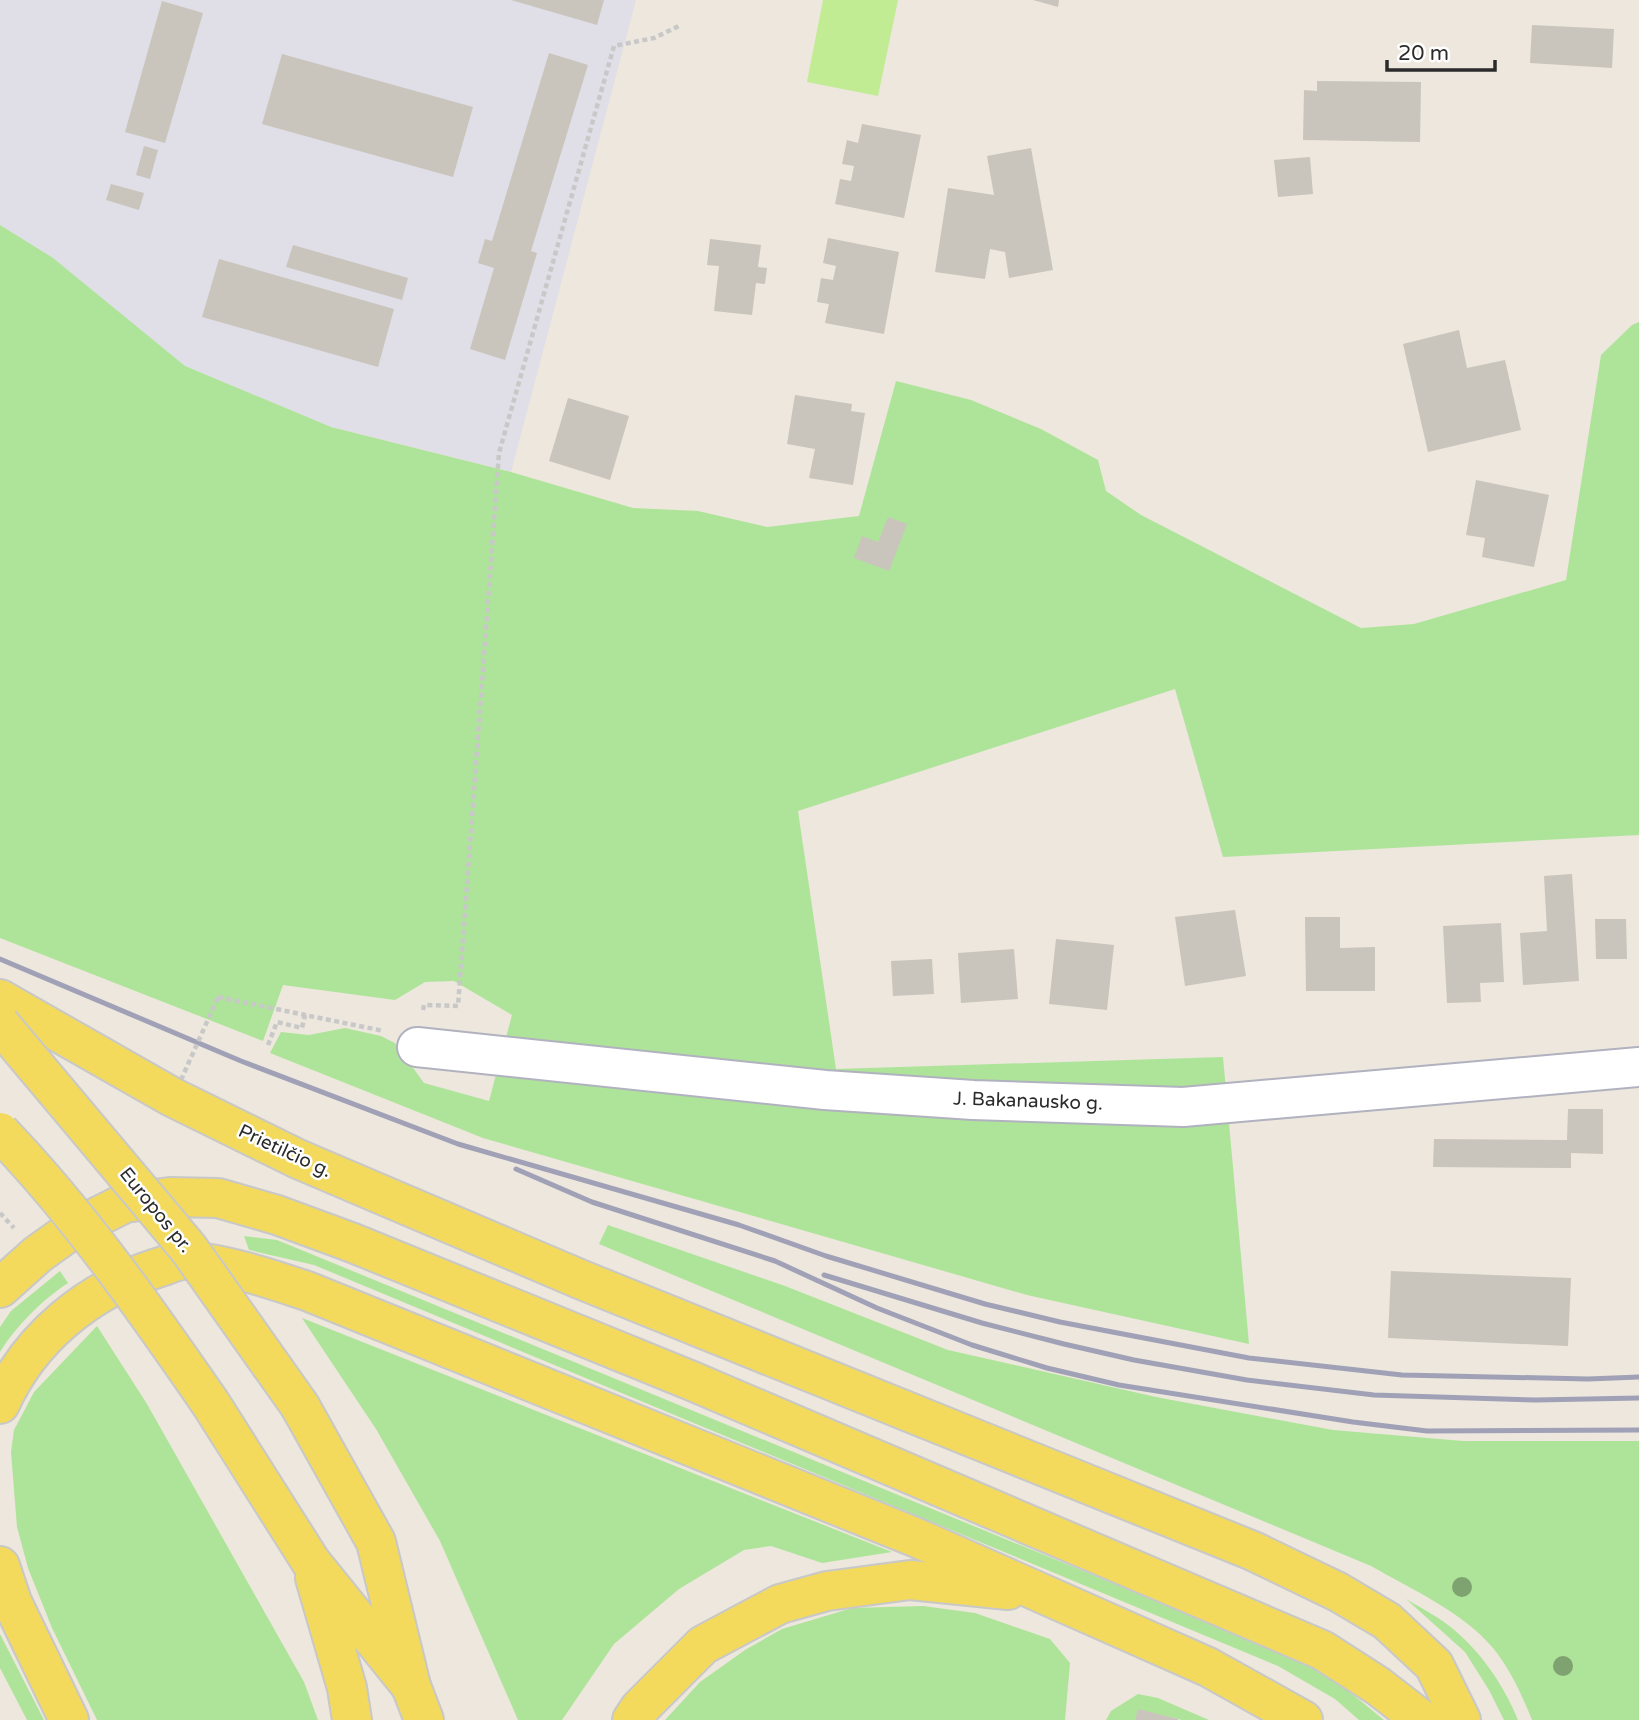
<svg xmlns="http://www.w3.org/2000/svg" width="1639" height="1720" font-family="'Varela Round',sans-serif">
<rect width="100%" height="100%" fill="#ede7dd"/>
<!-- industrial -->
<path fill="#e0dee6" d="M0,0H636L511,472L331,427L184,366L53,259L0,225Z"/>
<!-- green -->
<g fill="#aee499">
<path d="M0,225L53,258L185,366L331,427L511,472L633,508L698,511L767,527L859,516L896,381L971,400L1041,429L1098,460L1106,491L1141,515L1361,628L1414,624L1566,580L1601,355L1632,325L1639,322V835L1223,857L1175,689L798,811L836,1069L1223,1057L1249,1344L1027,1295L483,1138L270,1053L281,1032L309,1035L345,1028L381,1036L395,1043L424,1083L489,1101L512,1015L454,981L425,982L395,1000L283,985L263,1041L0,938Z"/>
<path d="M608,1225L785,1286L948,1350L1156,1397L1333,1430L1463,1441H1639V1720H1532C1522,1695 1510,1669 1493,1648C1463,1612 1411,1589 1371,1566L599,1244Z"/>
<path d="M244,1236L277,1240L1171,1607L1268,1643L1319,1667L1384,1720H1359L1335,1699L1278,1666L314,1265L249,1250Z"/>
<path d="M60,1271L68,1283C42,1300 16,1326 0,1352V1327L11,1311Z"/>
<path d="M302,1318L892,1552L822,1563L771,1546L744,1550L679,1589L614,1644L562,1720H518L440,1541L376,1429Z"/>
<path d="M97,1326L147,1404L304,1682L318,1720H97L52,1628L28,1568L17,1527L11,1452L14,1430L34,1392Z"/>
<path d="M1406,1599C1419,1607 1435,1615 1448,1625C1479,1649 1503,1683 1518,1720H1504L1489,1690L1465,1652Z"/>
<path d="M923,1606L975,1613L1050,1639L1070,1663L1065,1720H665L700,1682L745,1650L782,1629L852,1608Z"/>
<path d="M0,1634L44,1720H27L0,1668Z"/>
<path d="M1138,1694L1158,1698L1209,1720H1182L1139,1710L1135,1720H1106L1111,1711Z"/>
</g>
<!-- pitch -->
<path fill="#c1ec94" d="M823,0H898L878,96L807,82Z"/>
<!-- building -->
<g fill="#c9c5bc">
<path d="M511,0H604L597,25Z"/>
<path d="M1033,0H1059L1058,7Z"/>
<path d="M162,1L203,13L165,143L125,132Z"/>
<path d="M1532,25L1614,29L1612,68L1530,63Z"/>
<path d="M549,53L588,65L531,251L537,253L505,360L470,349L494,268L478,263L485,239L492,241Z"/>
<path d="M282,54L473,107L453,177L262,124Z"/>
<path d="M1317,81L1421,82L1420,142L1303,140L1304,90L1317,91Z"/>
<path d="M862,124L921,135L904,218L835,204L840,179L851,181L854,166L842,164L847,140L858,143Z"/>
<path d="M144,146L158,150L150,179L136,175Z"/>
<path d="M1031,148L1053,270L1009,278L1005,252L990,249L985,279L935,272L948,188L994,195L987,156Z"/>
<path d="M1310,157L1313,194L1278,197L1274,160Z"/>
<path d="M111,184L144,193L139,210L106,200Z"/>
<path d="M828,238L899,252L884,334L825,323L829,304L817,302L821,278L833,280L836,266L823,263Z"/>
<path d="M710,239L761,245L758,267L767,268L765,284L756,283L752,315L714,311L719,266L707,265Z"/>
<path d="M293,245L408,278L402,300L286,267Z"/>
<path d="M219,259L394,309L378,367L202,317Z"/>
<path d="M1459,330L1467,368L1505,360L1521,430L1428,452L1403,344Z"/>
<path d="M795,395L852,404L851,411L865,413L853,485L809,478L815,449L787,444Z"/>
<path d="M568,398L629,416L610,480L549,461Z"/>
<path d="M1476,480L1549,495L1534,567L1482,557L1485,538L1466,535Z"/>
<path d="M888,517L907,524L889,571L854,558L862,536L878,542Z"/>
<path d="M1572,874L1579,981L1523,985L1520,933L1547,931L1544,876Z"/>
<path d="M1235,910L1246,976L1185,986L1175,917Z"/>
<path d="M1305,917H1340V948L1375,947V991H1306Z"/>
<path d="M1595,919H1626L1627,959H1596Z"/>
<path d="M1501,923L1504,982L1480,983L1481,1002L1447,1003L1443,926Z"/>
<path d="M1056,939L1114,945L1107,1010L1049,1004Z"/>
<path d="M1014,949L1018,999L961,1003L958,953Z"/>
<path d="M932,959L934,994L893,996L891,961Z"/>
<path d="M1568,1109H1603V1154L1571,1153V1168L1433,1167L1434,1139L1567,1140Z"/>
<path d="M1391,1271L1571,1278L1568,1346L1388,1338Z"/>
<path d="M1138,1709L1178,1719V1720H1135Z"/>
</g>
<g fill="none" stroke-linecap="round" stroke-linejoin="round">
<defs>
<path id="minor" d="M417,1047L825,1090L973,1100L1183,1107L1639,1067"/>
<g id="primary">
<path d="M0,999L172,1097L298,1159L582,1280L1253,1551L1338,1592L1387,1621L1434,1665L1461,1720"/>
<path d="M0,1288L38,1254L73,1229L125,1203L170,1197L218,1198L277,1215L353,1243L692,1381L1322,1650L1378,1686L1422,1720"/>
<path d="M0,1404C30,1337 89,1290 157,1268C165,1266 174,1261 183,1260C189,1259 197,1262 204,1263C239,1268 273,1280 307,1291L917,1538L1208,1667L1303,1720"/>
<path d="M211,1404L311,1562L411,1686"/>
<path d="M300,1406L376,1542L411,1686L424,1720"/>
<path d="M0,1566L12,1602L69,1720"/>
<path d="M315,1578L347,1688L352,1720"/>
<path d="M632,1720L640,1708L703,1645L780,1604L827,1591L910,1580L1008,1590"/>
</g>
</defs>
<!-- minor casing -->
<use href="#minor" stroke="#b1b2bf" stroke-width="42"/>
<!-- primary casing -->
<use href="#primary" stroke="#c8c8c8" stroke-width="42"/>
<!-- path -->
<g stroke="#c8c8c8" stroke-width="4.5" stroke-dasharray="5 3.5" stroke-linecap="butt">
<path d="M218,997L305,1015"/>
<path d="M423,1010L424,1005L458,1006L499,453L614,46L654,38L681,25"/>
<path d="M268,1045L277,1022L302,1028L305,1015L384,1031"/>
<path d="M0,1213L14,1228"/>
</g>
<!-- minor -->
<use href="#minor" stroke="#fff" stroke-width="38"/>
<!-- primary -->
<use href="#primary" stroke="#f3da5d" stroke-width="38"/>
<!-- rail -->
<g stroke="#a0a1b6" stroke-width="5">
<path d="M0,959L241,1061L458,1144L739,1225L826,1256L985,1304L1060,1322L1249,1358L1402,1375L1588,1379L1639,1377"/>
<path d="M516,1169L592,1202L775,1261L877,1308L972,1345L1047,1368L1119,1385L1353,1422L1427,1431L1639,1430"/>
<path d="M824,1275L982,1323L1064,1344L1134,1360L1247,1380L1374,1395L1536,1400L1639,1398"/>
</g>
<defs>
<g id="primary-bridge">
<path d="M0,1024L189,1249L300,1406"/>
<path d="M0,1132C80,1215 146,1310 211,1404"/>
</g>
</defs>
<!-- primary-bridge casing -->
<use href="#primary-bridge" stroke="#c8c8c8" stroke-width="42" stroke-linecap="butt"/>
<!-- path-bridge -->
<path stroke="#c8c8c8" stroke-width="4.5" stroke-dasharray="5 3.5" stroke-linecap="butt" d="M181,1080L218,997"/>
<!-- primary-bridge -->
<use href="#primary-bridge" stroke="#f3da5d" stroke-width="38"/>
</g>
<!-- trees -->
<g fill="#7fa271">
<circle cx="1462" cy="1587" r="10"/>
<circle cx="1563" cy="1666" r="10"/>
</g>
<g text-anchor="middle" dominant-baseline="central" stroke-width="5" stroke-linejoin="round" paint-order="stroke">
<!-- street labels -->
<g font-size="19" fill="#2b2b2b" stroke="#fff">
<text transform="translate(1028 1101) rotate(2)">J. Bakanausko g.</text>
<text transform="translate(285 1151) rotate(25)">Prietilčio g.</text>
<text transform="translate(156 1210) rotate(51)">Europos pr.</text>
</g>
</g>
<!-- scale -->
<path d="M1387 60v10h108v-10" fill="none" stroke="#2b2b2b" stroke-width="3.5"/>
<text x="1398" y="60" font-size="21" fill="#2b2b2b" stroke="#ffffff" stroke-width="5" paint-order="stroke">20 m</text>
</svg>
